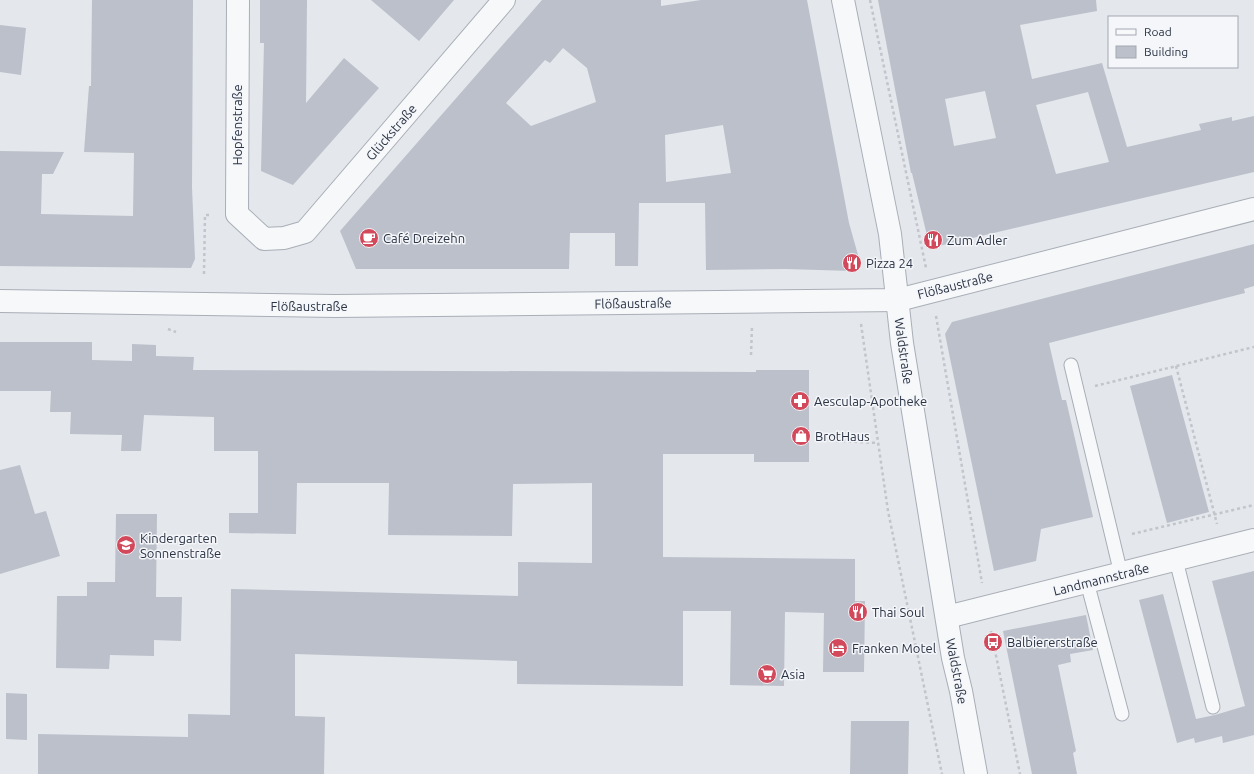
<svg xmlns="http://www.w3.org/2000/svg" width="1254" height="774" font-family="Ubuntu,sans-serif">
<rect width="100%" height="100%" fill="#e4e7ec"/>
<!-- building -->
<g fill="#bbc0ca" fill-rule="evenodd">
<path d="M92,0H193L192,187L195,259L191,268L0,266V151L64,152L53,174H42L41,214L133,216L134,153L84,152L89,86H91Z"/>
<path d="M260,0H307L306,103L344,58L379,88L293,185L261,171L264,43H260Z"/>
<path d="M371,0H454L419,41Z"/>
<path d="M542,0H661V6L701,0H807L849,223L860,262L852,271L786,269L706,270L705,203H639L638,266H615V233H570L569,269H356L340,231ZM563,48L587,68L596,102L531,126L506,103L545,60L550,63ZM723,125L731,173L666,182L665,135Z"/>
<path d="M878,0H1096L1097,11L1020,25L1032,79L1102,63L1127,147L1201,130L1199,124L1232,117V121L1254,116V172L930,248L912,173H911ZM985,91L996,138L954,146L945,99ZM1088,92L1109,162L1056,174L1036,105Z"/>
<path d="M0,25L26,28L21,75L0,72Z"/>
<path d="M1254,244V286L1244,289L1245,293L1049,343L1062,400H1066L1093,517L1041,529L1036,561L994,571L945,334L952,322Z"/>
<path d="M0,342H92V360L132,361V344L156,345V356L194,357L193,370L756,372V370H809V462H754V454H663V557L855,559V601H865L864,672H823L824,613L785,612L784,686L730,685L731,611H683V686L517,684V661L295,654V716L325,717L324,774H38V734L188,737V714L230,715L231,589L518,596V562L592,563V483L513,484L512,536L388,535L389,483H297L296,534L229,533V513H258V451H214V417L144,415L141,451H121L122,435L70,434L71,412H50L51,391H0Z"/>
<path d="M1172,375L1209,512L1167,523L1130,386Z"/>
<path d="M20,465L35,514L46,511L60,556L0,574V470Z"/>
<path d="M116,514H157L156,597H182L181,641L154,640V656L110,655L109,669L56,668L57,596H87V582H115Z"/>
<path d="M1254,571V735L1223,743L1222,736L1195,743L1194,738L1177,743L1139,600L1163,594L1196,719L1215,715L1245,706L1212,581Z"/>
<path d="M1086,615L1093,650L1070,654L1071,662L1058,665L1076,751L1073,753L1077,774H1032L1003,631Z"/>
<path d="M6,693L27,694V740L6,739Z"/>
<path d="M851,721H909L908,774H850Z"/>
</g>
<g fill="none" stroke-linecap="round" stroke-linejoin="round">
<defs>
<g id="service">
<path d="M1071,365L1121,574"/>
<path d="M1176,560L1213,707"/>
<path d="M1087,582L1122,714"/>
</g>
<g id="minor">
<path d="M238,0L237,214L264,239L284,238L305,232L504,0"/>
<path d="M947,617L1254,540"/>
</g>
<g id="tertiary">
<path d="M843,0L890,234L902,343L953,658L961,691L976,774"/>
<path d="M0,301L335,306L898,300L1254,209"/>
</g>
</defs>
<!-- service casing -->
<use href="#service" stroke="#a9aeb7" stroke-width="15"/>
<!-- minor casing -->
<use href="#minor" stroke="#a9aeb7" stroke-width="24"/>
<!-- tertiary casing -->
<use href="#tertiary" stroke="#a9aeb7" stroke-width="24"/>
<!-- path -->
<g stroke="#c2c5cb" stroke-width="2.5" stroke-dasharray="3 3" stroke-linecap="butt">
<path d="M870,0L926,268"/>
<path d="M204,274L205,215H212"/>
<path d="M936,316L982,583"/>
<path d="M861,324L888,511L942,774"/>
<path d="M168,329L176,332"/>
<path d="M751,355L752,326"/>
<path d="M1176,366L1217,524"/>
<path d="M1095,386L1254,347"/>
<path d="M836,441L878,443"/>
<path d="M1132,534L1254,505"/>
<path d="M991,631L1020,774"/>
</g>
<!-- service -->
<use href="#service" stroke="#f7f8fa" stroke-width="13"/>
<!-- minor -->
<use href="#minor" stroke="#f7f8fa" stroke-width="22"/>
<!-- tertiary -->
<use href="#tertiary" stroke="#f7f8fa" stroke-width="22"/>
</g>
<!-- icons -->
<defs>
<symbol id="cafe-disc" viewBox="-11 -11 22 22"><circle r="9.5" fill="#d1495b" stroke="#f4f6f9"/><path d="M-5.5-4.5H6V0H3Q3 3.5 0 3.5H-2.5Q-5.5 3.5-5.5 0ZM3-3.2v2h1.7v-2ZM-6 4.5H4V6H-6Z" fill="#fff"/></symbol>
<symbol id="restaurant-disc" viewBox="-11 -11 22 22"><circle r="9.5" fill="#d1495b" stroke="#f4f6f9"/><path d="M-5-6h1v4h1v-4h1v4h1v-4h1v5L-1.5 .5V6h-2V.5L-5-1ZM5-6V6H3V1.5H1.5Q1.5-4 5-6Z" fill="#fff"/></symbol>
<symbol id="pharmacy-disc" viewBox="-11 -11 22 22"><circle r="9.5" fill="#d1495b" stroke="#f4f6f9"/><path d="M-2-6h4v4h4v4h-4v4h-4v-4h-4v-4h4Z" fill="#fff"/></symbol>
<symbol id="shop-disc" viewBox="-11 -11 22 22"><circle r="9.5" fill="#d1495b" stroke="#f4f6f9"/><path d="M-5-2.5h2.3a2.7 3.5 0 0 1 5.4 0H5L5.5 6h-11ZM-1.5-2.5h3a1.5 2.3 0 0 0-3 0Z" fill="#fff"/></symbol>
<symbol id="school-disc" viewBox="-11 -11 22 22"><circle r="9.5" fill="#d1495b" stroke="#f4f6f9"/><path d="M0-5L7-2L0 1L-7-2ZM-4 1L0 2.5L4 1V4Q0 6-4 4Z" fill="#fff"/></symbol>
<symbol id="bus-disc" viewBox="-11 -11 22 22"><circle r="9.5" fill="#d1495b" stroke="#f4f6f9"/><path d="M-5-6H5V4H4V6H2V4H-2V6H-4V4H-5ZM-3.5-4V0h7V-4ZM-3.5 1.2v1.5H-2V1.2ZM2 1.2v1.5H3.5V1.2Z" fill="#fff"/></symbol>
<symbol id="hotel-disc" viewBox="-11 -11 22 22"><circle r="9.5" fill="#d1495b" stroke="#f4f6f9"/><path d="M-6-4.5h1.5V1H6V5H4.5V3h-9V5H-6ZM-4 0a1.8 1.8 0 1 1 3.6 0ZM.5 0V-2.5h3Q6-2.5 6 0Z" fill="#fff"/></symbol>
<symbol id="supermarket-disc" viewBox="-11 -11 22 22"><circle r="9.5" fill="#d1495b" stroke="#f4f6f9"/><path d="M-6-5.5h2.5l.6 2H6L4.5 2H-2.5L-4.4-4H-6ZM-1.5 3.2a1.3 1.3 0 1 0 .1 0ZM3 3.2a1.3 1.3 0 1 0 .1 0Z" fill="#fff"/></symbol>
</defs>
<g fill-rule="evenodd">
<use href="#cafe-disc" x="358" y="227" width="22" height="22"/>
<use href="#restaurant-disc" x="922" y="229" width="22" height="22"/>
<use href="#restaurant-disc" x="841" y="252" width="22" height="22"/>
<use href="#pharmacy-disc" x="789" y="390" width="22" height="22"/>
<use href="#shop-disc" x="790" y="425" width="22" height="22"/>
<use href="#school-disc" x="115" y="534" width="22" height="22"/>
<use href="#restaurant-disc" x="847" y="601" width="22" height="22"/>
<use href="#bus-disc" x="982" y="631" width="22" height="22"/>
<use href="#hotel-disc" x="827" y="637" width="22" height="22"/>
<use href="#supermarket-disc" x="756" y="663" width="22" height="22"/>
</g>
<g text-anchor="middle" dominant-baseline="central" stroke-width="3" stroke-linejoin="round" paint-order="stroke">
<!-- street labels -->
<g font-size="13" fill="#2b3445" stroke="#f4f6f9">
<text transform="translate(237 125) rotate(-90)">Hopfenstraße</text>
<text transform="translate(391 132) rotate(-49)">Glückstraße</text>
<text transform="translate(955 285) rotate(-14)">Flößaustraße</text>
<text transform="translate(633 303) rotate(-1)">Flößaustraße</text>
<text x="309" y="306">Flößaustraße</text>
<text transform="translate(904 351) rotate(82)">Waldstraße</text>
<text transform="translate(1101 579) rotate(-14)">Landmannstraße</text>
<text transform="translate(957 671) rotate(79)">Waldstraße</text>
</g>
<!-- poi labels -->
<g font-size="13" fill="#2b3445" stroke="#f4f6f9" text-anchor="start">
<text x="383" y="238">Café Dreizehn</text>
<text x="947" y="240">Zum Adler</text>
<text x="866" y="263">Pizza 24</text>
<text x="814" y="401">Aesculap-Apotheke</text>
<text x="815" y="436">BrotHaus</text>
<text x="140" y="538">Kindergarten<tspan x="140" dy="15">Sonnenstraße</tspan></text>
<text x="872" y="612">Thai Soul</text>
<text x="1007" y="642">Balbiererstraße</text>
<text x="852" y="648">Franken Motel</text>
<text x="781" y="674">Asia</text>
</g>
</g>
<!-- legend -->
<rect x="1108" y="16" width="130" height="52" fill="#f4f6f9" stroke="#a4a8b1"/>
<rect x="1116" y="29" width="20" height="6" fill="#f7f8fa" stroke="#a4a8b1"/>
<text x="1144" y="36" font-size="12" fill="#2b3445">Road</text>
<rect x="1116" y="46" width="20" height="12" fill="#bbc0ca" stroke="#a4a8b1"/>
<text x="1144" y="56" font-size="12" fill="#2b3445">Building</text>
</svg>
